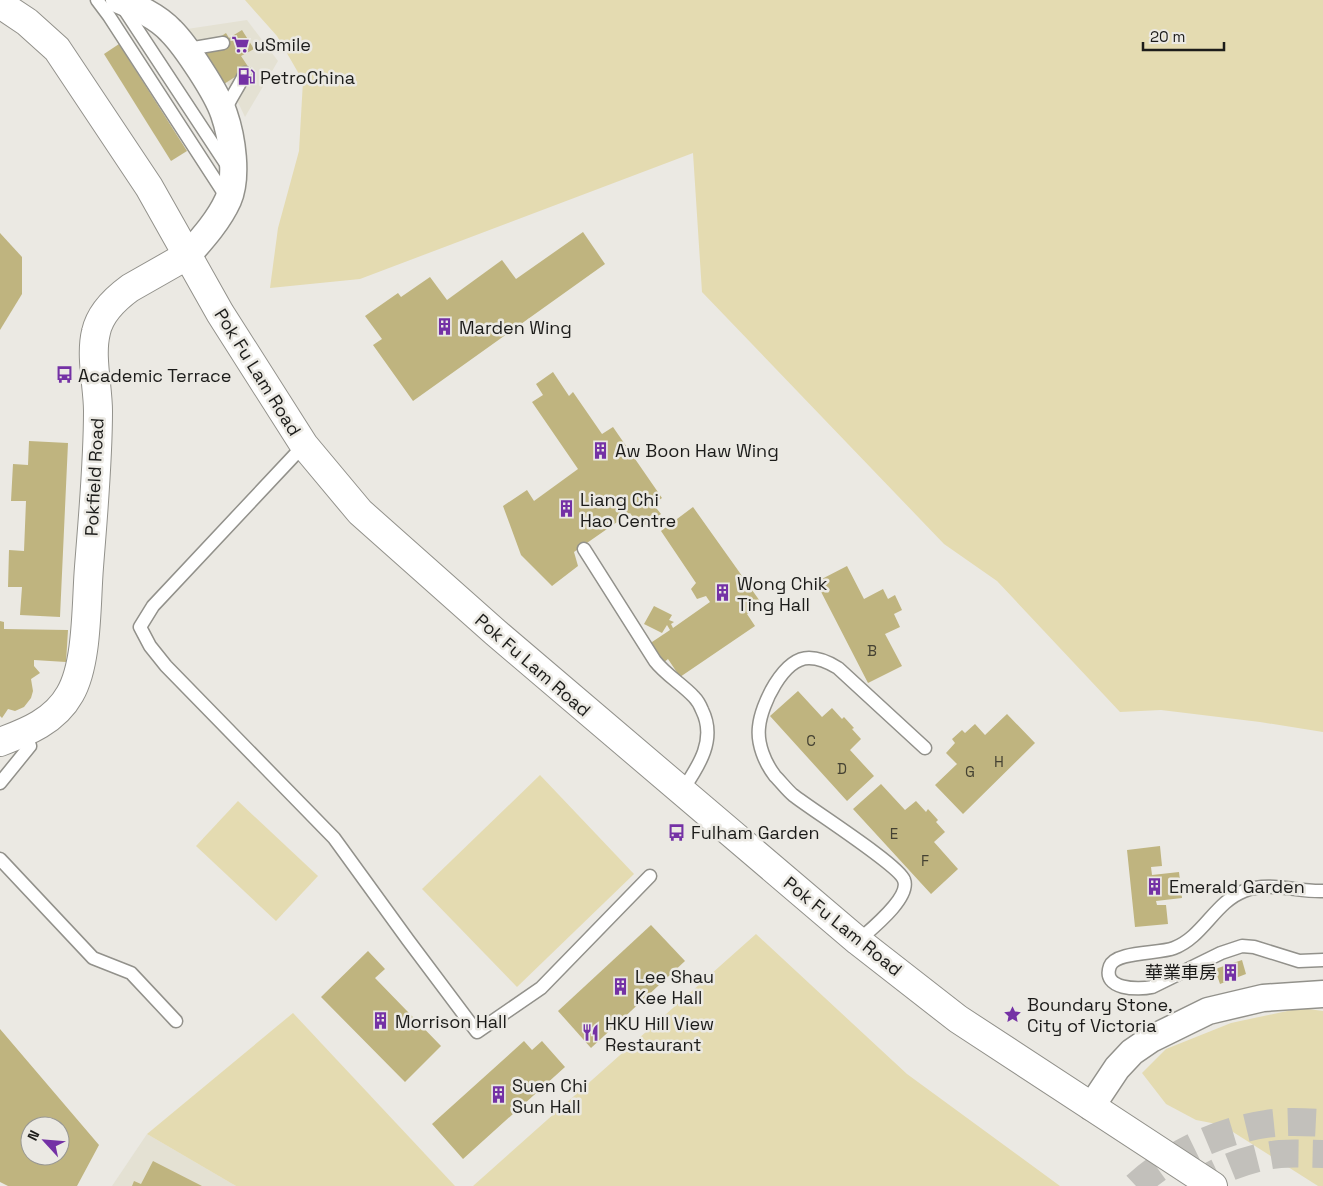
<svg xmlns="http://www.w3.org/2000/svg" width="1323" height="1186" font-family="'Space Grotesk','Noto Sans TC',sans-serif">
<rect width="100%" height="100%" fill="#ebe9e3"/>
<!-- built -->
<g fill="#e4e1d3">
<path d="M247,20L278,61L245,117L234,94L204,46L187,29Z"/>
<path d="M147,1134L236,1186H112Z"/>
</g>
<!-- green -->
<g fill="#e4dbb1">
<path d="M245,0H1323V732L1260,722L1161,710L1120,712L997,581L944,544L702,292L693,153L360,279L270,288L278,228L299,151L303,81L277,36Z"/>
<path d="M540,775L634,874L517,987L422,889Z"/>
<path d="M238,801L318,876L276,921L196,846Z"/>
<path d="M756,934L907,1074L1060,1186H473Z"/>
<path d="M1301,1008L1323,1011V1186H1318L1222,1125L1196,1120L1166,1104L1142,1073L1166,1049L1231,1023Z"/>
<path d="M293,1013L455,1186H236L147,1134Z"/>
</g>
<!-- building -->
<g fill="#bfb47f" fill-rule="evenodd">
<path d="M242,30L254,49L241,56L249,68L224,84L202,49L226,33L229,38Z"/>
<path d="M119,44L187,151L171,161L104,54Z"/>
<path d="M583,232L605,264L413,401L373,345L382,339L365,316L398,293L401,297L430,277L447,300L502,260L516,279Z"/>
<path d="M0,233L22,257V294L0,330Z"/>
<path d="M553,372L569,396L573,392L602,434L613,427L662,498L653,504L661,514L641,528L630,513L574,552L578,566L552,586L521,555L503,506L527,490L534,501L578,469L532,402L543,395L536,384Z"/>
<path d="M29,441L68,443L60,617L20,615L22,587H8L9,550L24,551L26,501H11L13,464L28,465Z"/>
<path d="M693,507L762,604L747,614L755,626L680,677L668,659L663,663L649,644L670,630L667,625L662,633L644,624L654,606L672,615L669,620L674,622L671,624L673,628L710,602L706,596L697,599L691,589L696,583L661,531Z"/>
<path d="M847,566L864,599L883,589L888,599L895,595L902,610L894,614L900,627L885,634L902,666L868,683L816,582Z"/>
<path d="M0,621L4,622V629L68,630L66,662L34,660V666L40,673L31,679L33,691L31,698L24,707L15,711L8,709L2,718L0,716Z"/>
<path d="M798,691L822,717L832,708L842,719L844,717L854,728L852,729L861,739L850,750L874,776L847,801L770,716Z"/>
<path d="M1007,714L1035,743L963,814L935,785L957,764L946,753L955,743L952,739L962,730L965,733L975,724L985,735Z"/>
<path d="M881,784L905,810L916,801L926,812L928,809L938,820L936,822L945,832L934,842L958,869L931,894L853,809Z"/>
<path d="M1160,846L1162,866L1151,867L1152,875L1179,872L1182,898L1156,901L1157,905H1166L1168,924L1135,927L1127,850Z"/>
<path d="M651,925L685,961L591,1048L558,1011Z"/>
<path d="M368,951L385,969L375,978L441,1046L405,1082L321,997Z"/>
<path d="M1242,960L1246,974L1220,984L1215,969Z"/>
<path d="M0,1029L99,1145L77,1186H8L0,1182ZM30,1126H60V1156H30Z"/>
<path d="M524,1041L532,1050L542,1041L565,1067L463,1159L432,1124Z"/>
<path d="M153,1161L202,1186H132L134,1181L141,1184Z"/>
</g>
<g fill="none" stroke-linecap="round" stroke-linejoin="round">
<!-- secondary-tunnel -->
<g stroke="#c2c0bb" stroke-width="28" stroke-dasharray="28 14" stroke-linecap="butt">
<path d="M1136,1186C1170,1154 1219,1131 1266,1124C1285,1121 1304,1122 1323,1123"/>
<path d="M1193,1186C1218,1170 1250,1157 1280,1154C1294,1153 1309,1154 1323,1154"/>
</g>
<defs>
<g id="service">
<path d="M97,0L109,16L227,198"/>
<path d="M122,6L228,167"/>
<path d="M183,47L194,48L223,43"/>
<path d="M224,113C230,98 239,87 245,73"/>
<path d="M304,445L153,606L140,627L150,646L166,666L334,838L408,940L477,1032L541,988L650,876"/>
<path d="M584,549L655,661C666,675 682,684 694,697C698,701 700,705 702,710C717,740 698,767 682,791"/>
<path d="M0,783L30,746L25,733"/>
<path d="M0,859L93,958L131,973L176,1021"/>
<path d="M1323,891C1297,892 1269,881 1244,891C1215,902 1203,937 1174,948C1159,954 1116,951 1110,966C1101,990 1139,990 1152,987L1221,953L1242,946L1254,947L1299,961L1323,960"/>
<path d="M858,941C870,930 911,898 904,880C899,865 812,810 793,795C787,790 781,782 775,776C765,763 757,744 759,727C761,705 783,658 809,658C819,658 830,663 838,668L925,748"/>
</g>
<g id="minor">
<path d="M119,0C138,8 157,16 171,31C186,46 217,93 224,114C232,137 238,177 228,200C219,220 203,238 188,255"/>
<path d="M1091,1107L1117,1068L1132,1052L1151,1039L1208,1011L1263,998L1323,994"/>
</g>
<path id="tertiary" d="M0,742C27,732 55,721 70,694C88,663 86,603 89,567C93,515 98,463 98,411C98,387 90,356 96,332C100,313 115,299 130,288L188,255"/>
<path id="primary" d="M0,4L27,22L57,49L149,187L220,313L304,445L360,512L495,632L858,941L958,1019L1213,1186"/>
</defs>
<!-- service casing -->
<use href="#service" stroke="#92918b" stroke-width="15"/>
<!-- minor casing -->
<use href="#minor" stroke="#92918b" stroke-width="29"/>
<!-- tertiary casing -->
<use href="#tertiary" stroke="#92918b" stroke-width="30"/>
<!-- primary casing -->
<use href="#primary" stroke="#92918b" stroke-width="30"/>
<!-- service -->
<use href="#service" stroke="#fff" stroke-width="12"/>
<!-- minor -->
<use href="#minor" stroke="#fff" stroke-width="26"/>
<!-- tertiary -->
<use href="#tertiary" stroke="#fff" stroke-width="28"/>
<!-- primary -->
<use href="#primary" stroke="#fff" stroke-width="28"/>
</g>
<!-- icons -->
<defs>
<symbol id="supermarket-bare" viewBox="-9 -9 18 18"><path d="M-6-5.5h2.5l.6 2H6L4.5 2H-2.5L-4.4-4H-6ZM-1.5 3.2a1.3 1.3 0 1 0 .1 0ZM3 3.2a1.3 1.3 0 1 0 .1 0Z" fill="#7431a5" stroke="#ebe9e3" stroke-width="2.5" paint-order="stroke"/></symbol>
<symbol id="fuel-bare" viewBox="-9 -9 18 18"><path d="M-5.5-6h7V0h2V4h1.3V-2.5L3-4.5l.8-.8L6-3V5H2.5V1h-1V6h-7ZM-4.2-4.7v3.2H.2V-4.7Z" fill="#7431a5" stroke="#ebe9e3" stroke-width="2.5" paint-order="stroke"/></symbol>
<symbol id="building-bare" viewBox="-9 -9 18 18"><path d="M-4-6H4V6H1V3H-1V6H-4ZM-2.5-4.3h1.7v1.8h-1.7ZM.8-4.3h1.7v1.8H.8ZM-2.5-1h1.7V.8h-1.7ZM.8-1h1.7V.8H.8Z" fill="#7431a5" stroke="#ebe9e3" stroke-width="2.5" paint-order="stroke"/></symbol>
<symbol id="bus-bare" viewBox="-9 -9 18 18"><path d="M-5-6H5V4H4V6H2V4H-2V6H-4V4H-5ZM-3.5-4V0h7V-4ZM-3.5 1.2v1.5H-2V1.2ZM2 1.2v1.5H3.5V1.2Z" fill="#7431a5" stroke="#ebe9e3" stroke-width="2.5" paint-order="stroke"/></symbol>
<symbol id="sight-bare" viewBox="-9 -9 18 18"><path d="M0-6L1.8-2.2L6-1.7L2.9 1.2L3.7 5.4L0 3.3L-3.7 5.4L-2.9 1.2L-6-1.7L-1.8-2.2Z" fill="#7431a5" stroke="#ebe9e3" stroke-width="2.5" paint-order="stroke"/></symbol>
<symbol id="restaurant-bare" viewBox="-9 -9 18 18"><path d="M-5-6h1v4h1v-4h1v4h1v-4h1v5L-1.5 .5V6h-2V.5L-5-1ZM5-6V6H3V1.5H1.5Q1.5-4 5-6Z" fill="#7431a5" stroke="#ebe9e3" stroke-width="2.5" paint-order="stroke"/></symbol>
</defs>
<g fill-rule="evenodd">
<use href="#supermarket-bare" x="228" y="32" width="25" height="25"/>
<use href="#fuel-bare" x="234" y="64" width="25" height="25"/>
<use href="#building-bare" x="432" y="314" width="25" height="25"/>
<use href="#bus-bare" x="52" y="362" width="25" height="25"/>
<use href="#building-bare" x="588" y="438" width="25" height="25"/>
<use href="#building-bare" x="554" y="496" width="25" height="25"/>
<use href="#building-bare" x="710" y="580" width="25" height="25"/>
<use href="#bus-bare" x="664" y="820" width="25" height="25"/>
<use href="#building-bare" x="1142" y="874" width="25" height="25"/>
<use href="#building-bare" x="1218" y="960" width="25" height="25"/>
<use href="#building-bare" x="608" y="974" width="25" height="25"/>
<use href="#sight-bare" x="1000" y="1002" width="25" height="25"/>
<use href="#building-bare" x="368" y="1008" width="25" height="25"/>
<use href="#restaurant-bare" x="578" y="1020" width="25" height="25"/>
<use href="#building-bare" x="486" y="1082" width="25" height="25"/>
</g>
<g text-anchor="middle" dominant-baseline="central" stroke-width="5" stroke-linejoin="round" paint-order="stroke">
<!-- number labels -->
<g font-size="15" fill="#454233">
<text x="872" y="650">B</text>
<text x="811" y="740">C</text>
<text x="999" y="761">H</text>
<text x="842" y="768">D</text>
<text x="970" y="771">G</text>
<text x="894" y="833">E</text>
<text x="925" y="860">F</text>
</g>
<!-- poi labels -->
<g font-size="18" fill="#1c1c1a" stroke="#ebe9e3" text-anchor="start">
<text x="254" y="44">uSmile</text>
<text x="260" y="77">PetroChina</text>
<text x="459" y="327">Marden Wing</text>
<text x="78" y="375">Academic Terrace</text>
<text x="615" y="450">Aw Boon Haw Wing</text>
<text x="580" y="499">Liang Chi<tspan x="580" dy="21">Hao Centre</tspan></text>
<text x="737" y="583">Wong Chik<tspan x="737" dy="21">Ting Hall</tspan></text>
<text x="691" y="832">Fulham Garden</text>
<text x="1169" y="886">Emerald Garden</text>
<text x="1217" y="972" text-anchor="end">華業車房</text>
<text x="635" y="976">Lee Shau<tspan x="635" dy="21">Kee Hall</tspan></text>
<text x="1027" y="1004">Boundary Stone,<tspan x="1027" dy="21">City of Victoria</tspan></text>
<text x="395" y="1021">Morrison Hall</text>
<text x="605" y="1023">HKU Hill View<tspan x="605" dy="21">Restaurant</tspan></text>
<text x="512" y="1085">Suen Chi<tspan x="512" dy="21">Sun Hall</tspan></text>
</g>
<!-- street labels -->
<g font-size="18" fill="#1c1c1a" stroke="#ebe9e3">
<text transform="translate(258 372) rotate(58)">Pok Fu Lam Road</text>
<text transform="translate(94 477) rotate(-87)">Pokfield Road</text>
<text transform="translate(533 665) rotate(41)">Pok Fu Lam Road</text>
<text transform="translate(843 926) rotate(39)">Pok Fu Lam Road</text>
</g>
</g>
<!-- north arrow -->
<g transform="translate(45 1141) rotate(296)"><circle r="24" fill="#ebe9e3" stroke="#989793"/>
<path d="M0-4L9 19L0 12L-9 19Z" fill="#7431a5"/>
<text y="-8" font-size="14" font-weight="bold" text-anchor="middle" fill="#1c1c1a">N</text>
</g>
<!-- scale -->
<path d="M1143 42v8h81v-8" fill="none" stroke="#1c1c1a" stroke-width="2.5"/>
<text x="1150" y="42" font-size="15" fill="#1c1c1a" stroke="#ebe9e3" stroke-width="4" paint-order="stroke">20 m</text>
</svg>
